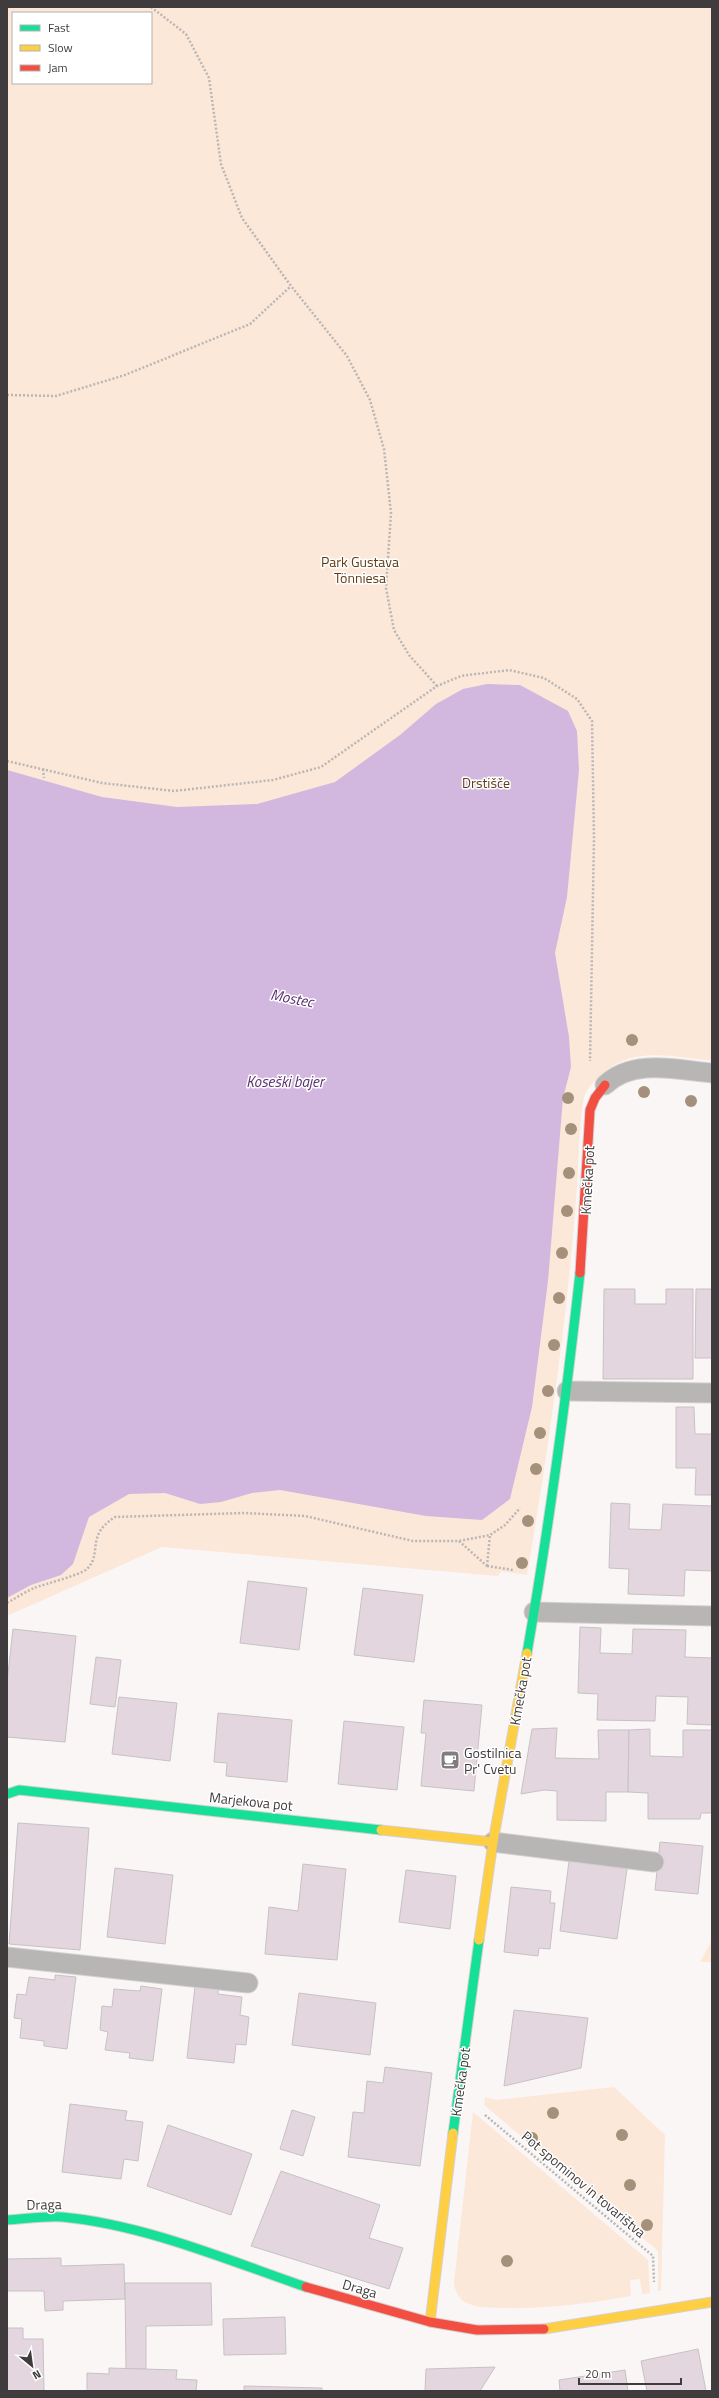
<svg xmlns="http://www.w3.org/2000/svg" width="719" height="2398" font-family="'Titillium Web',sans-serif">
<rect width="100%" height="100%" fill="#fbf6f6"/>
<!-- green -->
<g fill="#fbe8d8" fill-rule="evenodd">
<path d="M7,7H712V1061C668,1056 625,1044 592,1084C589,1087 585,1093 584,1097C578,1131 579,1167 576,1201C566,1327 548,1451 527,1575L501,1571L498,1576L162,1547L7,1616ZM13,13H151V83H13Z"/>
<path d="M712,1940V1962H700Z"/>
<path d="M614,2087L665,2135L661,2291H658V2251L484,2105L485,2097L496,2100Z"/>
<path d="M473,2112L648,2260L650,2293L642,2294L640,2279L630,2280L631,2296C587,2304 545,2309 500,2308C490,2307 476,2308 467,2303C459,2300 455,2291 454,2283Z"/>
</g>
<!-- water -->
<path fill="#d2b8df" d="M487,684L520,685L568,711L577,731L579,770L567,897L555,953L569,1037L571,1067L563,1098L548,1281L532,1407L510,1499L482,1520L426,1516L280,1490L252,1493L221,1502L200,1504L165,1493L129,1494L89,1517L73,1564L61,1575L31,1585L7,1598V770L102,797L177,807L257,804L335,782L400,735L436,704L463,689Z"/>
<!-- building -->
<g fill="#e4d6de" stroke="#c6c2c3">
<path d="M604,1289H635V1304H666V1289H693V1379H603Z"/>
<path d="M696,1289H712V1358H695Z"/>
<path d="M676,1407H694L695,1434H712V1495H695L696,1468H676Z"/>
<path d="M611,1503L630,1504L629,1529L661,1530L663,1504L712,1506V1571L685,1570L684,1596L628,1594L629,1569L609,1568Z"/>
<path d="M248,1581L307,1588L299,1650L240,1643Z"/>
<path d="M363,1588L423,1595L414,1662L354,1655Z"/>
<path d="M580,1627L601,1628L600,1653L632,1654L633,1629L686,1630L685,1657L712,1658V1725L687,1724L688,1697L656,1696L655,1721L597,1720L598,1694L578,1693Z"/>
<path d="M13,1629L76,1636L65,1742L7,1737V1682Z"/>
<path d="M96,1657L121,1660L115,1707L90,1704Z"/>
<path d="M119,1697L177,1703L170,1761L112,1754Z"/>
<path d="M424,1700L482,1705L474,1791L421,1786L426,1733H421Z"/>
<path d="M218,1713L292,1720L287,1782L226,1776L227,1763L214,1762Z"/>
<path d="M344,1721L404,1727L397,1790L338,1784Z"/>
<path d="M557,1728L555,1758L599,1759L598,1730H629L628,1792H606V1821L557,1820V1791L544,1790L521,1794L532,1729Z"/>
<path d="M650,1729V1756L683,1757V1730H712V1813H701L700,1819H648V1793L628,1792L629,1730Z"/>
<path d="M18,1823L89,1828L80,1950L9,1944Z"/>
<path d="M660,1842L703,1846L698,1894L655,1890Z"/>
<path d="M569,1861L627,1869L617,1939L560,1931Z"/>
<path d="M303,1864L346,1869L337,1960L265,1954L269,1907L298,1911Z"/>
<path d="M115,1868L173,1875L165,1944L107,1937Z"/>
<path d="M406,1870L456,1876L450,1929L399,1922Z"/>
<path d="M511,1887L551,1891L550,1903H555L550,1949L539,1948L538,1956L504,1952Z"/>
<path d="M55,1975L76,1977L67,2049L44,2046V2041L20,2038L22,2019L14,2018L17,1994L26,1995L29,1977L55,1980Z"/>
<path d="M141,1986L162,1989L153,2061L129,2058L130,2053L105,2050L108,2032L100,2030L102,2006L112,2007L114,1989L140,1991Z"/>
<path d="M195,1986L218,1988V1994L242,1997L240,2015L249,2017L246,2045L236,2044L234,2063L187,2058Z"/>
<path d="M299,1993L376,2003L370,2055L292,2045Z"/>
<path d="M514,2010L588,2018L581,2068L504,2086Z"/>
<path d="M385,2067L432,2073L420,2166L348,2157L353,2112L364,2113L367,2081L383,2083Z"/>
<path d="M70,2104L127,2111L125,2120L143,2122L138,2161L124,2159L121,2179L62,2172Z"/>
<path d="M292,2110L315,2117L303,2156L280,2149Z"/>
<path d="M168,2125L252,2154L231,2215L147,2186Z"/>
<path d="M281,2171L380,2205L369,2238L403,2248L389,2289L251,2246Z"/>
<path d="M61,2258V2266L124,2264L125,2299L63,2301V2310L45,2311L44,2291H7V2259Z"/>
<path d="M125,2283H211L212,2325L146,2326V2369H126Z"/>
<path d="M285,2317L286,2354L224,2355L223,2319Z"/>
<path d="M7,2328H23V2339H43L44,2391H7Z"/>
<path d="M698,2349L706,2391H647L641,2361Z"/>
<path d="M495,2367L480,2391H425L426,2369Z"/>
<path d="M109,2368L177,2370L176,2379L197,2380L196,2391H87V2373L109,2374Z"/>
<path d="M625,2370L628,2391H560L559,2380Z"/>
<path d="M244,2386L322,2388V2391H244Z"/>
</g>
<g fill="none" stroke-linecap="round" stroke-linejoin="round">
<defs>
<g id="lane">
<path d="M605,1085C633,1058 677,1070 712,1073"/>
<path d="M567,1391L712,1393"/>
<path d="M534,1612L712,1616"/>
<path d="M493,1842L654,1862"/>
<path d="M7,1957L248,1983"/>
</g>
<g id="fast">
<path d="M527,1653C549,1527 566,1400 580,1273"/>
<path d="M7,1794L19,1790L381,1830"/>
<path d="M453,2133L479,1940"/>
<path d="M7,2220C25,2219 44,2216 62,2217C146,2225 227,2260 306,2287"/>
</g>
<g id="slow">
<path d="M381,1830L493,1842"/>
<path d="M479,1940L493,1842L527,1653"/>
<path d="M430,2322L453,2133"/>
<path d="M544,2329L712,2302"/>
</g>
<g id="jam">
<path d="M580,1273L590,1110L595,1098L605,1085"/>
<path d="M306,2287L430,2322L477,2330L544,2329"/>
</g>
</defs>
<!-- lane casing -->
<use href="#lane" stroke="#d5d1d2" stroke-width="21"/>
<!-- fast casing -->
<use href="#fast" stroke="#d5d1d2" stroke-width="11"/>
<!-- slow casing -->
<use href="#slow" stroke="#d5d1d2" stroke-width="11"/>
<!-- jam casing -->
<use href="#jam" stroke="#d5d1d2" stroke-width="11"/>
<!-- path -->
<g stroke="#bab6b6" stroke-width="2.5" stroke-dasharray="2 2" stroke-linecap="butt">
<path d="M151,7L186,34L209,78L221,164L242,218L291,286L347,356L370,400L384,449L391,513L386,588L394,630L409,655L437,686"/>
<path d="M7,395L56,396L125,375L250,324L291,286"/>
<path d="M7,761L102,783L174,791L273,780L321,767L437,686L461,676L509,670L544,678L577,699L592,721L594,838L590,1061"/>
<path d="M43,769L44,778"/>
<path d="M459,1541L487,1566"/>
<path d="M487,1566L513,1570"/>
<path d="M487,1566L490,1535"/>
<path d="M7,1603C16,1598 25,1592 34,1588C45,1584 80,1575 87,1569C103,1553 85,1536 115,1517L244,1513L305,1516L413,1541H459L490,1535L505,1525L520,1508"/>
<path d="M485,2115L653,2256L654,2282"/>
</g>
<!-- lane -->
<use href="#lane" stroke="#b8b5b5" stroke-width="19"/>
<!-- fast -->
<use href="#fast" stroke="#16e098" stroke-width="9"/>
<!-- slow -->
<use href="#slow" stroke="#ffcf43" stroke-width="9"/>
<!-- jam -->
<use href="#jam" stroke="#f24e42" stroke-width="9"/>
</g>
<!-- trees -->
<g fill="#a5907b">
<circle cx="632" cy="1040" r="6"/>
<circle cx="644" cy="1092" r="6"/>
<circle cx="568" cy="1098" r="6"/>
<circle cx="691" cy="1101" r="6"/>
<circle cx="571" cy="1129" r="6"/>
<circle cx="569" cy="1173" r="6"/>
<circle cx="567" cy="1211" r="6"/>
<circle cx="562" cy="1253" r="6"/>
<circle cx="559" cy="1298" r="6"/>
<circle cx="554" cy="1345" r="6"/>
<circle cx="548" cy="1391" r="6"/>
<circle cx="540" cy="1433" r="6"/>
<circle cx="536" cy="1469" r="6"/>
<circle cx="528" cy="1521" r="6"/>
<circle cx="522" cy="1563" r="6"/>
<circle cx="553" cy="2113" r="6"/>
<circle cx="622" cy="2135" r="6"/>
<circle cx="532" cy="2138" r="6"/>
<circle cx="630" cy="2185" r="6"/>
<circle cx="647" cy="2225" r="6"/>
<circle cx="507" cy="2261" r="6"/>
</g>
<!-- icons -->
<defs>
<symbol id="cafe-square" viewBox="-11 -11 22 22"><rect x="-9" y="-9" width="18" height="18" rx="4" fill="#817c7d" stroke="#fff"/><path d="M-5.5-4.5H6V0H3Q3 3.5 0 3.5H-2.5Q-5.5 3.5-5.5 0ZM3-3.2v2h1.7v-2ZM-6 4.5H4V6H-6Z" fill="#fff"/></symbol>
</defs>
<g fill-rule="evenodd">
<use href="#cafe-square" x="439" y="1749" width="22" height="22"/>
</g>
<g text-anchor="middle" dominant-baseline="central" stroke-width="3" stroke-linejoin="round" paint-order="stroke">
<!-- park labels -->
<g font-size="14" fill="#5f3c16" stroke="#fff">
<text x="360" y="561">Park Gustava<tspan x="360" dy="16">Tönniesa</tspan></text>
<text x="486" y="782">Drstišče</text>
</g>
<!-- street labels -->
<g font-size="14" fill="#403b3c" stroke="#fff">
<text transform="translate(587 1180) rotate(-87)">Kmečka pot</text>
<text transform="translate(520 1691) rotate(-80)">Kmečka pot</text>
<text transform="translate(251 1801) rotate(6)">Marjekova pot</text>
<text transform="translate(460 2082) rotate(-82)">Kmečka pot</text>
<text transform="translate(584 2184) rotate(40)">Pot spominov in tovarištva</text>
<text transform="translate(44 2204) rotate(-1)">Draga</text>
<text transform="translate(360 2288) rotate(16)">Draga</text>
</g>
<!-- poi labels -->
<g font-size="14" fill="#403b3c" stroke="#fff" text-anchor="start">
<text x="464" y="1752">Gostilnica<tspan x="464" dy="16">Pr' Cvetu</tspan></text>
</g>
<!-- water labels -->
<g font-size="15" font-style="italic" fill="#592c70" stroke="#fff">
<text transform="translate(292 998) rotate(11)">Mostec</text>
<text x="285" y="1081">Koseški bajer</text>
</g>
</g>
<!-- border -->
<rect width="719" height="2398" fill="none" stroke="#403b3c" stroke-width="16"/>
<!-- legend -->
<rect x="12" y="12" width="140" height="72" fill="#ffffff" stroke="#b3b1b1"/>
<rect x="20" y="25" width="20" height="6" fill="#16e098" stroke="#b3b1b1"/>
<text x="48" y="32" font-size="12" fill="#403b3c">Fast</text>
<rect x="20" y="45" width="20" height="6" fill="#ffcf43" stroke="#b3b1b1"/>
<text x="48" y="52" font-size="12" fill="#403b3c">Slow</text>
<rect x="20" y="65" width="20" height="6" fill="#f24e42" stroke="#b3b1b1"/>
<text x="48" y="72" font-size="12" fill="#403b3c">Jam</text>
<!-- north arrow -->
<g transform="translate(32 2366) rotate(151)" stroke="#ffffff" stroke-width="3" paint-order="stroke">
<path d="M0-3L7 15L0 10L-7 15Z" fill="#403b3c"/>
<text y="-6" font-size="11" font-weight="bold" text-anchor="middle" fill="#403b3c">N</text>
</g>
<!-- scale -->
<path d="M579 2378v6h102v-6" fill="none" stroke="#403b3c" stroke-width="2"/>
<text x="585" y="2378" font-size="12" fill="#403b3c" stroke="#ffffff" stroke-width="3" paint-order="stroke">20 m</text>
</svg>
